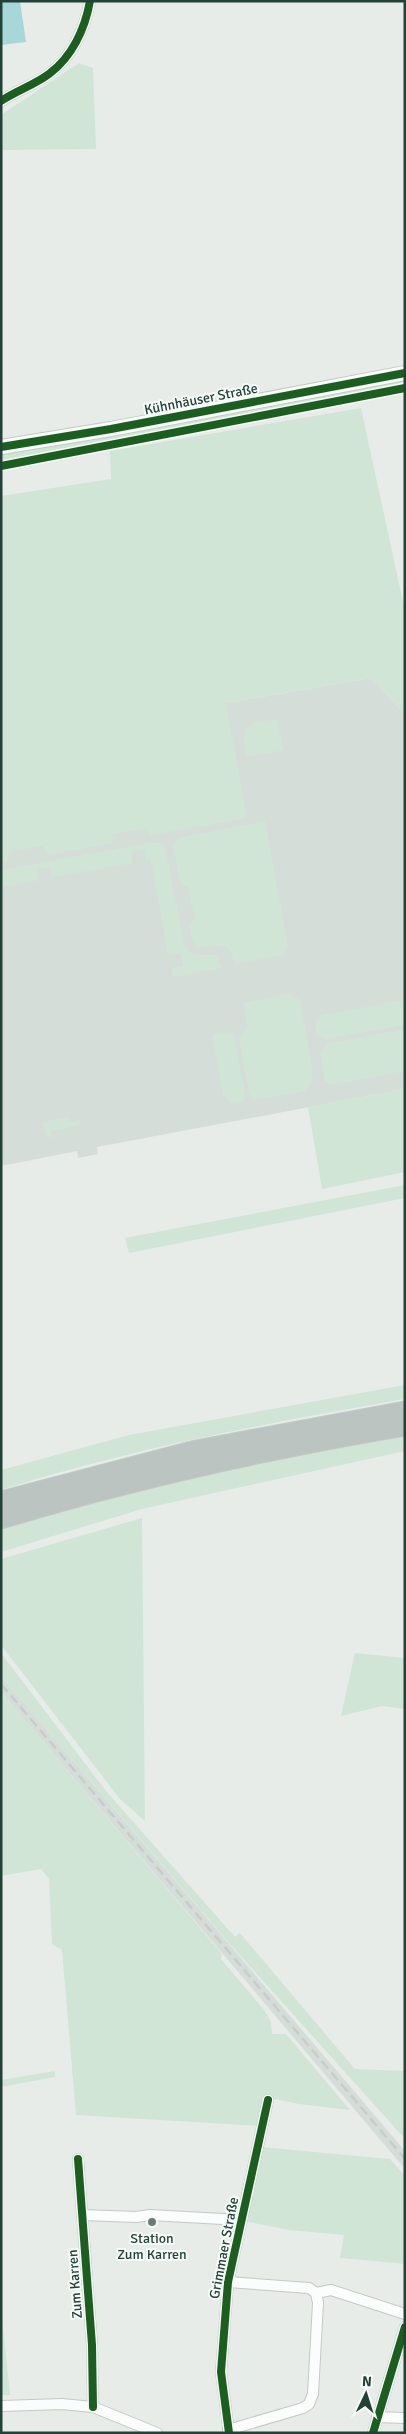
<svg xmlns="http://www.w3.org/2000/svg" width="406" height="2434" font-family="Signika,sans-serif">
<rect width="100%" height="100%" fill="#e7ece9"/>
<!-- built -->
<g fill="#d5ddd9">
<path d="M371,678L405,714V1089L97,1147L98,1154L78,1158L77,1151L1,1166V823L226,703Z"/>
<path d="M1,1676L405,2151V2169L1,1692Z"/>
</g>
<!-- green -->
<g fill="#d0e5d5">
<path d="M79,63L93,68L96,149L3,150V433L1,431V115Z"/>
<path d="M405,376V385L1,464V454Z"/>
<path d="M361,408L405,611V714L371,678L226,703L247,818L151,835L146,828L113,834L112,843L48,855L42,846L9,852L7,862L1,863V496L111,479L110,451Z"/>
<path d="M277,719L283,750L247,757L243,739L246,728L254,723Z"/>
<path d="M265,821L288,947L283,955L234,964C230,936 218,949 198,947L192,940L189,924L195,918L188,886L181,885L173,847L174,842L179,838Z"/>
<path d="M149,843H160L165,847L185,947L194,955H217L221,968L173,977L171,968L183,966L181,954L168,955L151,860H146L144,849L131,852L133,863L52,877L50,867L37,870L39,880L1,887V870Z"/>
<path d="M289,994L300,1000L313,1074C312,1082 310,1089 301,1092L253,1100L249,1094L239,1037L248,1028L243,1003Z"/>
<path d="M405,1000V1025L326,1039L316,1035L315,1021L322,1015Z"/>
<path d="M405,1029V1071L331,1085L325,1081L320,1052L327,1044Z"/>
<path d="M233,1032L245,1094L244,1102L232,1104L223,1095L212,1035Z"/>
<path d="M405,1089V1172L322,1189L308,1107Z"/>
<path d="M69,1117L70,1122L79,1120L80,1125L51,1131L52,1138L47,1136L42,1122Z"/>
<path d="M405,1185V1198L129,1253L125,1238Z"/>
<path d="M405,1385V1399C269,1423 133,1448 1,1490V1470L129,1435Z"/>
<path d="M405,1436V1451L142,1509L1,1552V1528C133,1488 269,1459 405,1436Z"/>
<path d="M142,1518L145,1821L120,1799L1,1645V1559Z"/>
<path d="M1,1653L106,1791L235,1937L240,1933L355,2069L405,2071V2139L228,1942L1,1676Z"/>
<path d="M355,1653L405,1658V1709L382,1706L341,1716Z"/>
<path d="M1,1692L222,1954L221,1959L265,2011L271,2022L272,2034H286L350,2110L299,2104L265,2097L259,2126L76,2115L62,1950L52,1944L49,1879L41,1869L1,1876Z"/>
<path d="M55,2071V2077L1,2087V2080Z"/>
<path d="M261,2147L390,2159L405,2176V2264L340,2258L344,2235L289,2230L244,2221Z"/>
<path d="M1,2307L10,2395H1Z"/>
</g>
<!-- water -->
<path fill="#a8d7da" d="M1,1H20L26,42L1,45Z"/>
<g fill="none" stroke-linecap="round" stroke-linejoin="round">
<defs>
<g id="minor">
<path d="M1,101C16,91 34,85 49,74C72,57 85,29 90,1"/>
<path d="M78,2159L92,2345L93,2407"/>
<path d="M83,2215L136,2217L150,2215L241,2220"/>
<path d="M228,2282L309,2288L316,2293L318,2303L313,2394L309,2404L303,2408L228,2430"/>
<path d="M316,2293L331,2290L405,2314"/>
<path d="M1,2406L62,2404L93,2407L157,2433"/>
<path d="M377,2417L405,2418"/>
<path d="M229,2433L221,2372L228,2282L268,2100"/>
<path d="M373,2433L405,2327"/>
</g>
<path id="tertiary" d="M1,447L111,429L405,373"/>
<g id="motorway">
<path d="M1,1501L196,1450L405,1411"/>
<path d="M1,1519C133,1479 269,1449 405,1426"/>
</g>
</defs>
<!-- minor casing -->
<use href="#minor" stroke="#c4c9c6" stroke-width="12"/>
<!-- tertiary casing -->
<use href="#tertiary" stroke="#c4c9c6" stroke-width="16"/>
<!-- motorway casing -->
<use href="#motorway" stroke="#c2cbc7" stroke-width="21"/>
<!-- minor -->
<use href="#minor" stroke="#fbfcfc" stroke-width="10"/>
<!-- tertiary -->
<use href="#tertiary" stroke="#fbfcfc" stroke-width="14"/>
<!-- motorway -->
<use href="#motorway" stroke="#bcc4c1" stroke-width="19"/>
<!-- rail -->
<path stroke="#c8cdcb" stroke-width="2.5" stroke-dasharray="10 5" stroke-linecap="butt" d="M1,1684L405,2159"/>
<defs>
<g id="cycleway">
<path d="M1,101C16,91 34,85 49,74C72,57 85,29 90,1"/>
<path d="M1,447L111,429L405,373"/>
<path d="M1,466L405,388"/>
<path d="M78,2159L92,2345L93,2407"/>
<path d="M229,2433L221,2372L228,2282L268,2100"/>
<path d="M373,2433L405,2327"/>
</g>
</defs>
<!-- cycleway casing -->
<use href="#cycleway" stroke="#f6faf8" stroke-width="11"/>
<!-- cycleway -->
<use href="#cycleway" stroke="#1b5e20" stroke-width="8"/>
</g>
<!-- markers -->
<circle fill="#687d75" stroke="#f6faf8" stroke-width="2" cx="152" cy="2222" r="5"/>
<g text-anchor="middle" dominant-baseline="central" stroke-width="4" stroke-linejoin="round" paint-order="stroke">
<!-- street labels -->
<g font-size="14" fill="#234137" stroke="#f6faf8">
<text transform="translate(201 399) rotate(-11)">Kühnhäuser Straße</text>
<text transform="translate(224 2248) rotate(-79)">Grimmaer Straße</text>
<text transform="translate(75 2284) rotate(-94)">Zum Karren</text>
</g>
<!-- poi labels -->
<g font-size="14" fill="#234137" stroke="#f6faf8">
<text x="152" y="2238">Station<tspan x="152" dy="16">Zum Karren</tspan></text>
</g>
</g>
<!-- border -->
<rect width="406" height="2434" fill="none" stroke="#234137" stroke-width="5"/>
<!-- north arrow -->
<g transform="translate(366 2394) rotate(4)" stroke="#f6faf8" stroke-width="4" paint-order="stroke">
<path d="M0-4L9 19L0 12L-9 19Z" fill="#234137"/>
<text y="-8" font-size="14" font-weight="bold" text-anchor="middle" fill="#234137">N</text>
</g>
</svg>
